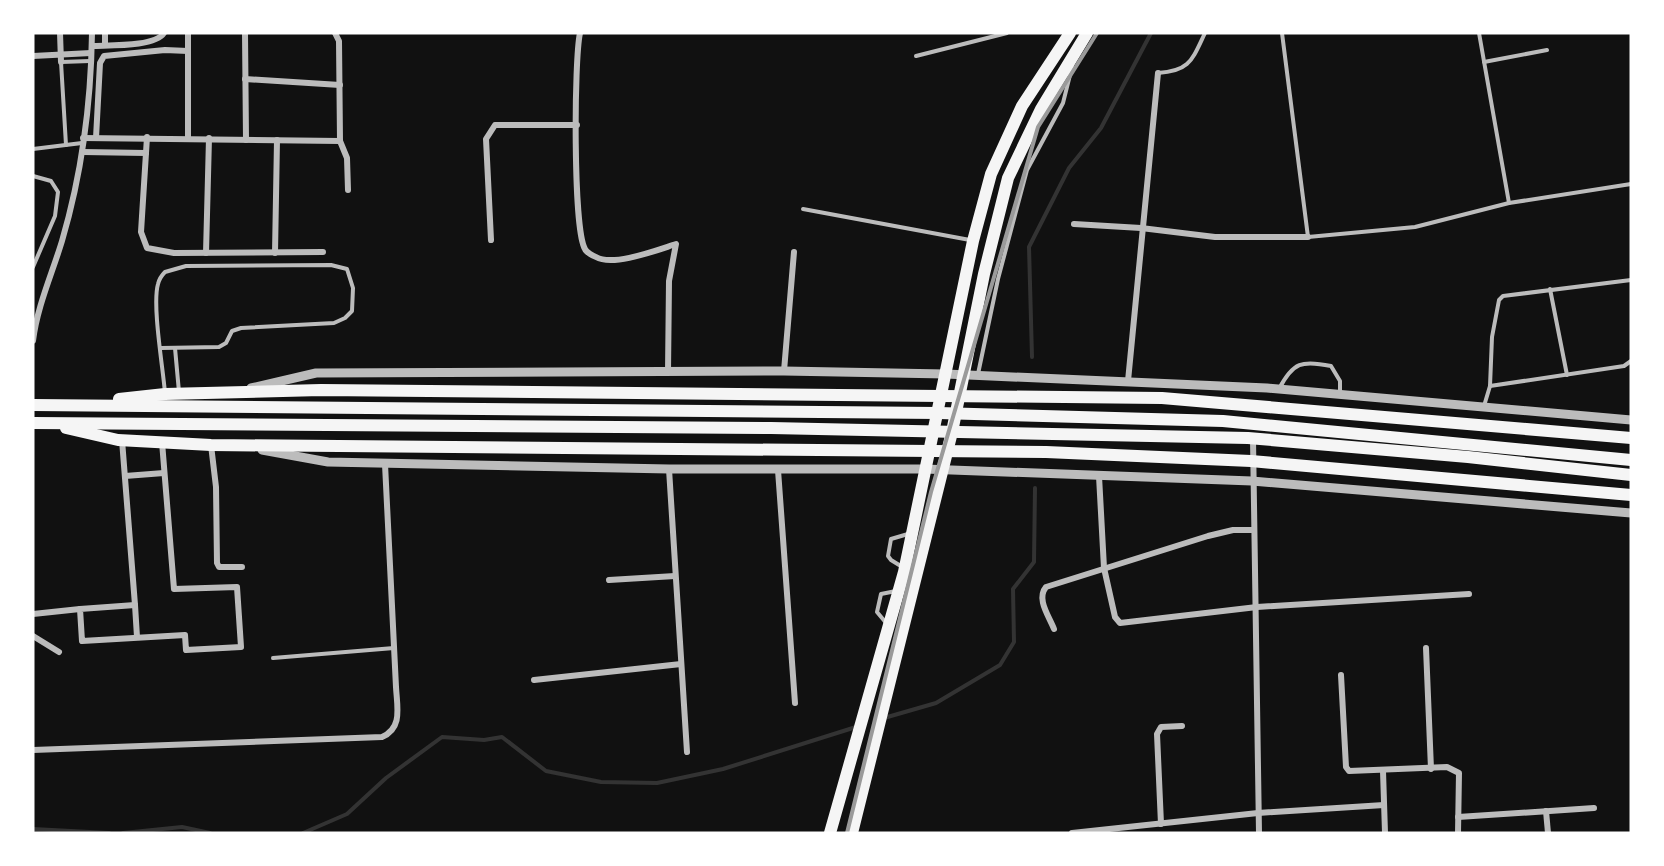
<svg xmlns="http://www.w3.org/2000/svg" width="1664" height="866" font-family="Mulish,sans-serif">
<rect width="100%" height="100%" fill="#111"/>
<g fill="none" stroke-linecap="round" stroke-linejoin="round">
<!-- stream -->
<g stroke="#333" stroke-width="4">
<path d="M1032,357L1029,247L1069,168L1101,128L1151,33"/>
<path d="M884,718L936,703L1000,665L1014,642L1013,589L1034,562L1035,488"/>
<path d="M33,829L109,833"/>
<path d="M123,833L182,827L210,833"/>
<path d="M303,833L347,814L386,778L442,737L484,740L502,737L546,771L601,782L657,783L723,769L856,727"/>
</g>
<!-- service -->
<g stroke="#bcbcbc" stroke-width="4">
<path d="M1282,33L1308,237L1415,227L1509,203L1631,184"/>
<path d="M1479,33L1509,203"/>
<path d="M916,56L1007,33"/>
<path d="M1484,62L1547,50"/>
<path d="M1158,73C1190,71 1192,60 1205,33"/>
<path d="M66,145L61,62L90,61"/>
<path d="M33,149L82,143"/>
<path d="M33,176L51,181L58,192L55,216L33,267"/>
<path d="M803,209L970,240"/>
<path d="M1550,289L1567,375"/>
<path d="M161,348L219,347L226,343L232,331L241,328L334,323L345,318L352,311L353,288L347,269L331,265L186,266L165,272C162,275 159,280 158,284C152,305 163,368 165,393"/>
<path d="M175,348L179,392"/>
<path d="M978,374L998,279L1027,170L1063,103L1072,67"/>
<path d="M1490,386L1624,366L1631,361"/>
<path d="M1279,389C1293,362 1302,360 1331,366L1340,381V393"/>
<path d="M1484,406L1490,386L1492,337L1499,300L1503,296L1631,280"/>
<path d="M904,568L891,560L888,556L891,539L908,534"/>
<path d="M887,624L877,612L881,594L896,591"/>
<path d="M273,658L394,648"/>
</g>
<!-- minor -->
<g stroke="#bcbcbc" stroke-width="6">
<path d="M60,33L61,62"/>
<path d="M245,33L246,140"/>
<path d="M335,33L339,41L340,141L347,158L348,190"/>
<path d="M580,33C574,60 573,229 585,249C586,252 593,256 596,257C613,267 657,250 676,244L669,281L668,372"/>
<path d="M105,45V33"/>
<path d="M92,46C109,45 155,47 164,33"/>
<path d="M33,56L91,53"/>
<path d="M245,79L340,85"/>
<path d="M147,137L141,232L147,248L174,253L323,252"/>
<path d="M83,138L340,141"/>
<path d="M96,138L100,63L104,56L165,50L188,51V33"/>
<path d="M188,138V51"/>
<path d="M83,152L146,153"/>
<path d="M1074,224L1141,228L1215,237H1308"/>
<path d="M491,240L486,139L495,125H577"/>
<path d="M206,253L209,138"/>
<path d="M275,253L277,140"/>
<path d="M33,341C37,307 52,274 62,241C82,173 91,103 92,33"/>
<path d="M784,371L794,252"/>
<path d="M1128,381L1158,73"/>
<path d="M1253,439L1259,833"/>
<path d="M122,440L135,605L80,609L82,641L185,635L186,650L241,647L237,587L174,589L162,442"/>
<path d="M211,445L216,487L217,563L219,567H242"/>
<path d="M669,469L687,752"/>
<path d="M778,470L795,703"/>
<path d="M125,476L164,473"/>
<path d="M1099,476L1104,568L1115,617L1120,623L1257,607L1469,594"/>
<path d="M609,580L675,576"/>
<path d="M135,605L137,637"/>
<path d="M33,614L80,609"/>
<path d="M1054,629C1049,616 1036,599 1046,587L1208,536L1233,530H1254"/>
<path d="M33,636L59,652"/>
<path d="M1426,648L1431,769"/>
<path d="M1341,675L1346,767L1349,771L1447,767L1459,773L1458,833"/>
<path d="M534,680L681,664"/>
<path d="M33,750L382,737C403,728 397,707 396,687L385,464"/>
<path d="M1383,771L1385,833"/>
<path d="M1546,811L1548,833"/>
<path d="M1458,817L1594,808"/>
<path d="M1161,824L1157,734L1161,727L1182,726"/>
<path d="M1072,833L1258,813L1384,805"/>
</g>
<!-- tertiary -->
<g stroke="#bcbcbc" stroke-width="9">
<path d="M251,388L316,373L784,371L946,374L1267,388L1631,420"/>
<path d="M262,450L328,462L669,469H925L1252,481L1631,513"/>
</g>
<!-- primary -->
<g stroke="#f5f5f5" stroke-width="12">
<path d="M119,399L165,394L321,390L1162,398L1631,438"/>
<path d="M33,405L939,413L1223,421L1631,460"/>
<path d="M33,423L771,428L1248,438L1468,457L1631,475"/>
<path d="M66,428L118,440L211,445L1046,452L1251,461L1631,495"/>
<path d="M830,833L904,572L973,241L991,174L1022,106L1070,33"/>
<path d="M852,833L952,432L984,274L1008,178L1041,109L1087,33"/>
</g>
<!-- rail -->
<path stroke="#9a9a9a" stroke-width="4" d="M847,833L931,492L1038,127L1097,33"/>
</g>
<!-- border -->
<rect width="1664" height="866" fill="none" stroke="#ffffff" stroke-width="69"/>
</svg>
